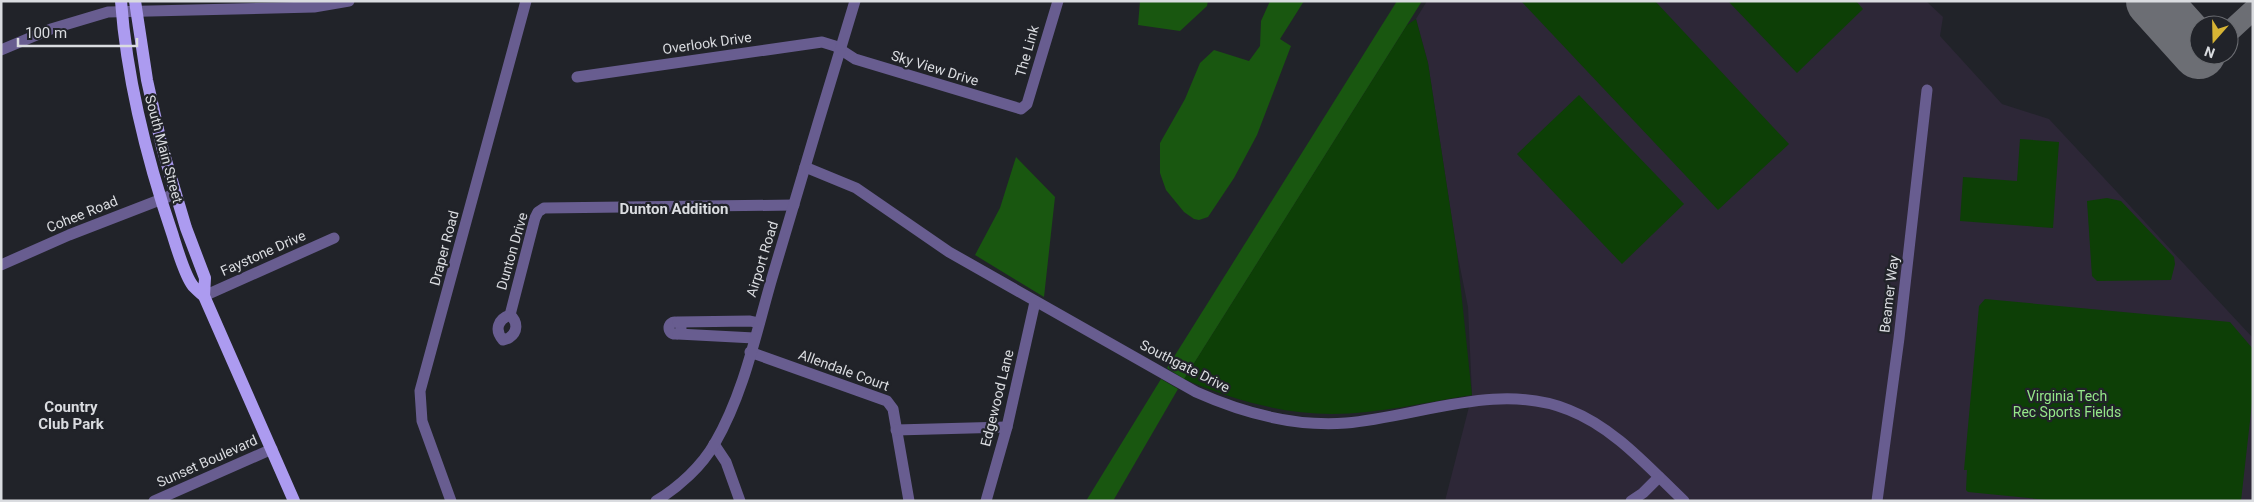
<svg xmlns="http://www.w3.org/2000/svg" width="2254" height="502" font-family="Roboto,sans-serif">
<rect width="100%" height="100%" fill="#212329"/>
<!-- education -->
<path fill="#2d2737" d="M1427,1H1926L1943,17L1940,36L2002,104L2049,119L2253,338V501H1445L1472,395L1468,307L1457,252L1428,63L1416,19Z"/>
<!-- green -->
<g fill="#0d3f06">
<path d="M1521,1H1655L1789,144L1718,210Z"/>
<path d="M1728,1H1856L1863,9L1797,73Z"/>
<path d="M1416,19L1428,63L1457,252L1472,395C1426,402 1378,414 1332,414C1281,414 1230,399 1184,379L1407,25Z"/>
<path d="M1579,95L1684,204L1622,264L1517,154Z"/>
<path d="M2020,139L2059,142L2053,228L1960,221L1963,177L2017,181Z"/>
<path d="M2107,198L2121,201L2174,257L2175,264L2171,280L2097,281L2092,276L2087,201Z"/>
<path d="M1985,299L2230,322L2253,349V394L2241,501H2058L1968,492L1966,490L1967,470H1964L1979,306Z"/>
</g>
<!-- forest -->
<g fill="#195710">
<path d="M1140,1H1208L1207,6L1180,31L1138,25Z"/>
<path d="M1270,1H1304L1280,39L1291,46L1257,135L1234,178L1208,217L1199,220L1194,219L1184,212L1166,190L1160,173V143L1185,99L1200,63L1214,50L1249,61L1260,46L1261,21Z"/>
<path d="M1397,1H1422L1184,379L1167,368Z"/>
<path d="M1016,157L1055,197L1044,297L975,255L1000,208Z"/>
<path d="M1161,379L1178,389L1113,501H1086Z"/>
</g>
<g fill="none" stroke-linecap="round" stroke-linejoin="round">
<!-- taxiway -->
<g stroke="#6c6e74" stroke-width="21">
<path d="M2163,13L2175,1"/>
<path d="M2229,32L2253,10"/>
<path d="M2204,57L2205,55"/>
</g>
<!-- runway -->
<path stroke="#6c6e74" stroke-width="54" d="M2153,1L2199,52"/>
<!-- minor -->
<g stroke="#685d90" stroke-width="11">
<path d="M1,50L51,29L108,12L314,7L349,1"/>
<path d="M577,77L822,42L835,46L855,59L1021,109L1027,104L1058,1"/>
<path d="M805,167L856,188L949,252L1196,392C1243,413 1294,427 1346,423C1418,417 1498,381 1569,410C1615,428 1649,468 1684,501"/>
<path d="M1,265L69,235L175,194"/>
<path d="M204,296L334,238"/>
<path d="M510,315L535,218L538,212L544,208L794,205"/>
<path d="M510,315C518,322 518,332 509,338L503,340C494,330 498,319 510,315Z"/>
<circle cx="675" cy="328" r="6"/>
<path d="M678,322L750,321L759,323"/>
<path d="M678,334L754,338"/>
<path d="M750,352L887,401L893,409L909,501"/>
<path d="M896,430L1007,427"/>
<path d="M714,444L726,462L740,501"/>
<path d="M154,501L272,449"/>
<path d="M451,501L422,421L420,391L526,1"/>
<path d="M656,501C679,487 702,466 715,443C744,393 756,333 772,278C799,186 827,93 855,1"/>
<path d="M986,501L1007,427L1035,302"/>
<path d="M1631,501L1643,493L1659,477"/>
<path d="M1877,501L1899,338L1927,90"/>
</g>
<!-- major -->
<g stroke="#ac9bf0" stroke-width="12">
<path d="M121,1C127,82 147,160 173,236C177,249 185,276 193,286C196,289 200,293 204,296L294,501"/>
<path d="M135,1L147,80L162,147L186,228L205,278L204,296"/>
</g>
</g>
<g text-anchor="middle" dominant-baseline="central" stroke-width="4.5" stroke-linejoin="round" paint-order="stroke">
<!-- street labels -->
<g font-size="14" fill="#dadce0" stroke="#212329">
<text transform="translate(707 43) rotate(-8)">Overlook Drive</text>
<text transform="translate(1027 51) rotate(-74)">The Link</text>
<text transform="translate(935 68) rotate(17)">Sky View Drive</text>
<text transform="translate(164 149) rotate(75)">South Main Street</text>
<text transform="translate(82 214) rotate(-22)">Cohee Road</text>
<text transform="translate(444 248) rotate(-75)">Draper Road</text>
<text transform="translate(512 251) rotate(-74)">Dunton Drive</text>
<text transform="translate(263 253) rotate(-24)">Faystone Drive</text>
<text transform="translate(762 259) rotate(-73)">Airport Road</text>
<text transform="translate(1889 294) rotate(-83)">Beamer Way</text>
<text transform="translate(1185 366) rotate(27)">Southgate Drive</text>
<text transform="translate(844 370) rotate(20)">Allendale Court</text>
<text transform="translate(997 398) rotate(-76)">Edgewood Lane</text>
<text transform="translate(207 461) rotate(-24)">Sunset Boulevard</text>
</g>
<!-- park labels -->
<g font-size="14" fill="#95e789" stroke="#212329">
<text x="2067" y="396">Virginia Tech<tspan x="2067" dy="16">Rec Sports Fields</tspan></text>
</g>
<!-- neighbourhood labels -->
<g font-size="15" font-weight="bold" fill="#dadce0" stroke="#212329">
<text x="674" y="209">Dunton Addition</text>
<text x="71" y="407">Country<tspan x="71" dy="17">Club Park</tspan></text>
</g>
</g>
<!-- border -->
<rect width="2254" height="502" fill="none" stroke="#dadce0" stroke-width="5"/>
<!-- north arrow -->
<g transform="translate(2214 40) rotate(200)"><circle r="24" fill="#212329" stroke="#6b6d72"/>
<path d="M0-4L9 19L0 12L-9 19Z" fill="#d7b434"/>
<text y="-8" font-size="14" font-weight="bold" text-anchor="middle" fill="#dadce0">N</text>
</g>
<!-- scale -->
<path d="M18 38v8h119v-8" fill="none" stroke="#dadce0" stroke-width="2.5"/>
<text x="25" y="38" font-size="15" fill="#dadce0" stroke="#212329" stroke-width="4" paint-order="stroke">100 m</text>
</svg>
